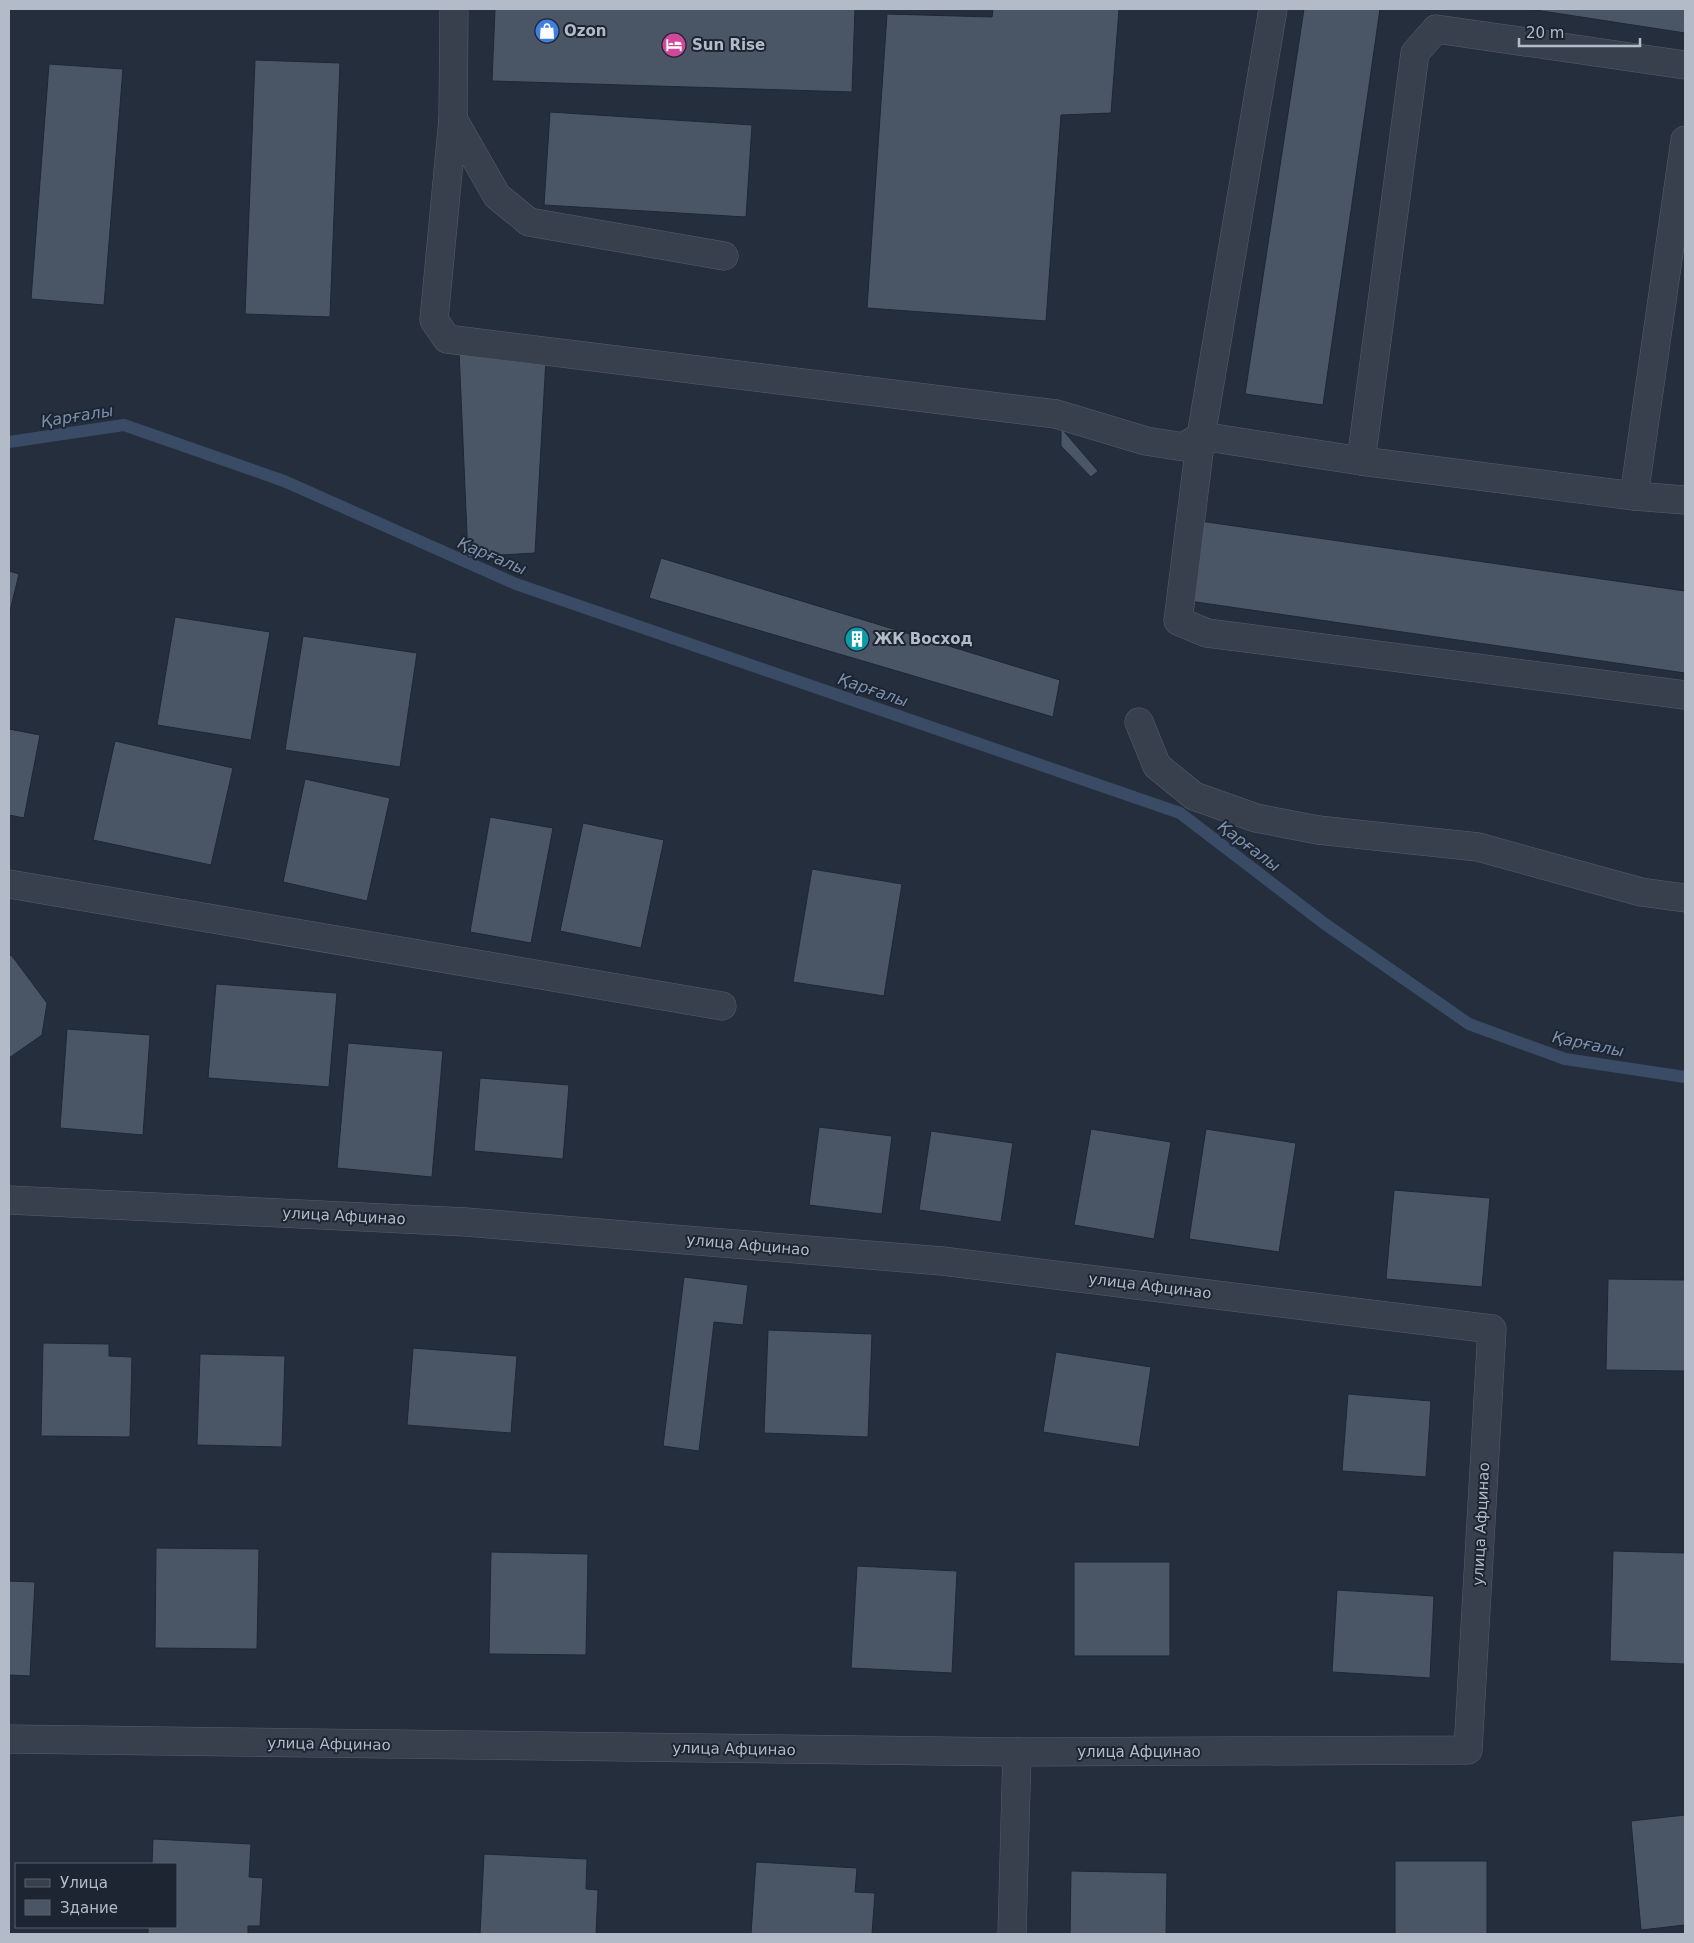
<svg xmlns="http://www.w3.org/2000/svg" width="1694" height="1943" font-family="'DejaVu Sans',sans-serif">
<rect width="100%" height="100%" fill="#242e3d"/>
<g fill="none" stroke-linecap="round" stroke-linejoin="round">
<!-- stream -->
<path stroke="#394b65" stroke-width="12" d="M9,442L124,425L284,481L516,584L1180,813L1325,924L1469,1024L1565,1059L1685,1077"/>
</g>
<!-- building -->
<g fill="#4a5566" stroke="#1f2734">
<path d="M495,9H855L852,92L492,81Z"/>
<path d="M993,9H1119L1111,113L1061,115L1046,321L867,308L887,14L992,17Z"/>
<path d="M1304,9H1380L1323,405L1245,394Z"/>
<path d="M1529,9H1685V33Z"/>
<path d="M255,60L340,63L330,317L245,314Z"/>
<path d="M49,64L123,69L104,305L31,299Z"/>
<path d="M550,112L752,125L746,217L544,205Z"/>
<path d="M459,351L546,359L535,553L468,557Z"/>
<path d="M1061,428L1098,471L1091,477L1061,446Z"/>
<path d="M1200,521L1685,591V673L1189,601Z"/>
<path d="M661,558L1060,680L1053,717L649,598Z"/>
<path d="M9,571L19,574L9,615Z"/>
<path d="M175,617L270,632L251,740L157,725Z"/>
<path d="M303,636L417,653L400,767L285,750Z"/>
<path d="M9,729L40,735L24,818L9,815Z"/>
<path d="M115,741L233,768L211,865L93,840Z"/>
<path d="M305,779L390,798L367,901L283,882Z"/>
<path d="M490,817L553,828L531,943L470,932Z"/>
<path d="M583,823L664,840L641,948L560,931Z"/>
<path d="M812,869L902,884L884,996L793,982Z"/>
<path d="M9,955L12,956L47,1003L42,1035L9,1058Z"/>
<path d="M216,984L337,993L329,1087L208,1078Z"/>
<path d="M67,1029L150,1035L143,1135L60,1128Z"/>
<path d="M348,1043L443,1051L432,1177L337,1168Z"/>
<path d="M480,1078L569,1085L563,1159L474,1151Z"/>
<path d="M819,1127L892,1136L882,1214L809,1205Z"/>
<path d="M1091,1129L1171,1142L1154,1239L1074,1225Z"/>
<path d="M1206,1129L1296,1143L1279,1252L1189,1239Z"/>
<path d="M931,1131L1013,1143L1001,1222L919,1210Z"/>
<path d="M1394,1190L1490,1198L1482,1287L1386,1279Z"/>
<path d="M684,1277L748,1285L743,1325L714,1322L699,1451L663,1446Z"/>
<path d="M1608,1279L1685,1280V1371L1606,1370Z"/>
<path d="M768,1330L872,1334L868,1437L764,1433Z"/>
<path d="M43,1343L109,1344V1356L132,1357L130,1437L41,1436Z"/>
<path d="M413,1348L517,1356L511,1433L407,1425Z"/>
<path d="M1056,1352L1151,1367L1139,1447L1043,1432Z"/>
<path d="M200,1354L285,1356L282,1447L197,1445Z"/>
<path d="M1348,1394L1431,1401L1426,1477L1342,1471Z"/>
<path d="M156,1548L259,1549L257,1649L155,1648Z"/>
<path d="M1613,1551L1685,1553V1664L1610,1661Z"/>
<path d="M491,1552L588,1554L586,1655L489,1654Z"/>
<rect x="1074" y="1562" width="96" height="94"/>
<path d="M857,1566L957,1571L952,1673L851,1668Z"/>
<path d="M9,1581L35,1582L30,1676L9,1675Z"/>
<path d="M1337,1590L1434,1596L1430,1678L1332,1672Z"/>
<path d="M1685,1815V1925L1641,1930L1631,1821Z"/>
<path d="M153,1839L251,1844L249,1877L263,1878L260,1926H248V1934H148V1927H176V1864H152Z"/>
<path d="M484,1854L587,1859L586,1889L598,1890L596,1934H480Z"/>
<rect x="1395" y="1861" width="92" height="73"/>
<path d="M756,1862L857,1868L855,1892L875,1893L872,1934H751Z"/>
<path d="M1071,1871L1167,1873L1166,1934H1070Z"/>
</g>
<g fill="none" stroke-linecap="round" stroke-linejoin="round">
<defs>
<g id="minor">
<path d="M454,9L453,119L434,320L447,339L1056,414L1146,441L1184,447L1201,436L1273,9"/>
<path d="M453,119L497,196L529,222L724,256"/>
<path d="M1361,461L1415,53L1436,29L1685,65"/>
<path d="M1634,496L1685,140"/>
<path d="M1685,500L1634,496L1361,461L1201,436L1178,621L1207,633L1685,695"/>
<path d="M1139,722L1157,766L1194,796L1256,818L1318,830L1478,847L1641,892L1685,898"/>
<path d="M9,884L722,1006"/>
<path d="M9,1200L466,1222L942,1261L1492,1329L1468,1750L1017,1752L9,1739"/>
<path d="M1012,1934L1017,1752"/>
</g>
</defs>
<!-- minor casing -->
<use href="#minor" stroke="#565e6b" stroke-width="29"/>
<!-- minor -->
<use href="#minor" stroke="#38404d" stroke-width="28"/>
</g>
<!-- icons -->
<defs>
<symbol id="shop-disc" viewBox="-11 -11 22 22"><circle r="9.5" fill="#3f7fe0" stroke="#1d2532"/><path d="M-5-2.5h2.3a2.7 3.5 0 0 1 5.4 0H5L5.5 6h-11ZM-1.5-2.5h3a1.5 2.3 0 0 0-3 0Z" fill="#fff"/></symbol>
<symbol id="hotel-disc" viewBox="-11 -11 22 22"><circle r="9.5" fill="#d1479c" stroke="#1d2532"/><path d="M-6-4.5h1.5V1H6V5H4.5V3h-9V5H-6ZM-4 0a1.8 1.8 0 1 1 3.6 0ZM.5 0V-2.5h3Q6-2.5 6 0Z" fill="#fff"/></symbol>
<symbol id="building-disc" viewBox="-11 -11 22 22"><circle r="9.5" fill="#0f9aa8" stroke="#1d2532"/><path d="M-4-6H4V6H1V3H-1V6H-4ZM-2.5-4.3h1.7v1.8h-1.7ZM.8-4.3h1.7v1.8H.8ZM-2.5-1h1.7V.8h-1.7ZM.8-1h1.7V.8H.8Z" fill="#fff"/></symbol>
</defs>
<g fill-rule="evenodd">
<use href="#shop-disc" x="533" y="17" width="28" height="28"/>
<use href="#hotel-disc" x="660" y="31" width="28" height="28"/>
<use href="#building-disc" x="843" y="625" width="28" height="28"/>
</g>
<g text-anchor="middle" dominant-baseline="central" stroke-width="4" stroke-linejoin="round" paint-order="stroke">
<!-- poi labels -->
<g font-size="15" font-weight="bold" fill="#b4bbc8" stroke="#1d2532" text-anchor="start">
<text x="564" y="31">Ozon</text>
<text x="692" y="45">Sun Rise</text>
<text x="874" y="639">ЖК Восход</text>
</g>
<!-- street labels -->
<g font-size="15" fill="#b4bbc8" stroke="#1d2532">
<text transform="translate(344 1216) rotate(3)">улица Афцинао</text>
<text transform="translate(748 1245) rotate(5)">улица Афцинао</text>
<text transform="translate(1150 1286) rotate(7)">улица Афцинао</text>
<text transform="translate(1481 1524) rotate(-87)">улица Афцинао</text>
<text transform="translate(329 1744) rotate(1)">улица Афцинао</text>
<text transform="translate(734 1749) rotate(1)">улица Афцинао</text>
<text x="1139" y="1752">улица Афцинао</text>
</g>
<!-- water labels -->
<g font-size="16" font-style="italic" fill="#7c91af" stroke="#1d2532">
<text transform="translate(77 416) rotate(-9)">Қарғалы</text>
<text transform="translate(492 556) rotate(23)">Қарғалы</text>
<text transform="translate(873 690) rotate(19)">Қарғалы</text>
<text transform="translate(1249 846) rotate(37)">Қарғалы</text>
<text transform="translate(1588 1044) rotate(12)">Қарғалы</text>
</g>
</g>
<!-- border -->
<rect width="1694" height="1943" fill="none" stroke="#b4bbc8" stroke-width="20"/>
<!-- legend -->
<rect x="15" y="1863" width="162" height="65" fill="#1d2532" stroke="#59616e"/>
<rect x="25" y="1879" width="25" height="8" fill="#38404d" stroke="#59616e"/>
<text x="60" y="1888" font-size="15" fill="#b4bbc8">Улица</text>
<rect x="25" y="1900" width="25" height="15" fill="#4a5566" stroke="#59616e"/>
<text x="60" y="1913" font-size="15" fill="#b4bbc8">Здание</text>
<!-- scale -->
<path d="M1519 38v8h121v-8" fill="none" stroke="#b4bbc8" stroke-width="2.5"/>
<text x="1526" y="38" font-size="15" fill="#b4bbc8" stroke="#1d2532" stroke-width="4" paint-order="stroke">20 m</text>
</svg>
